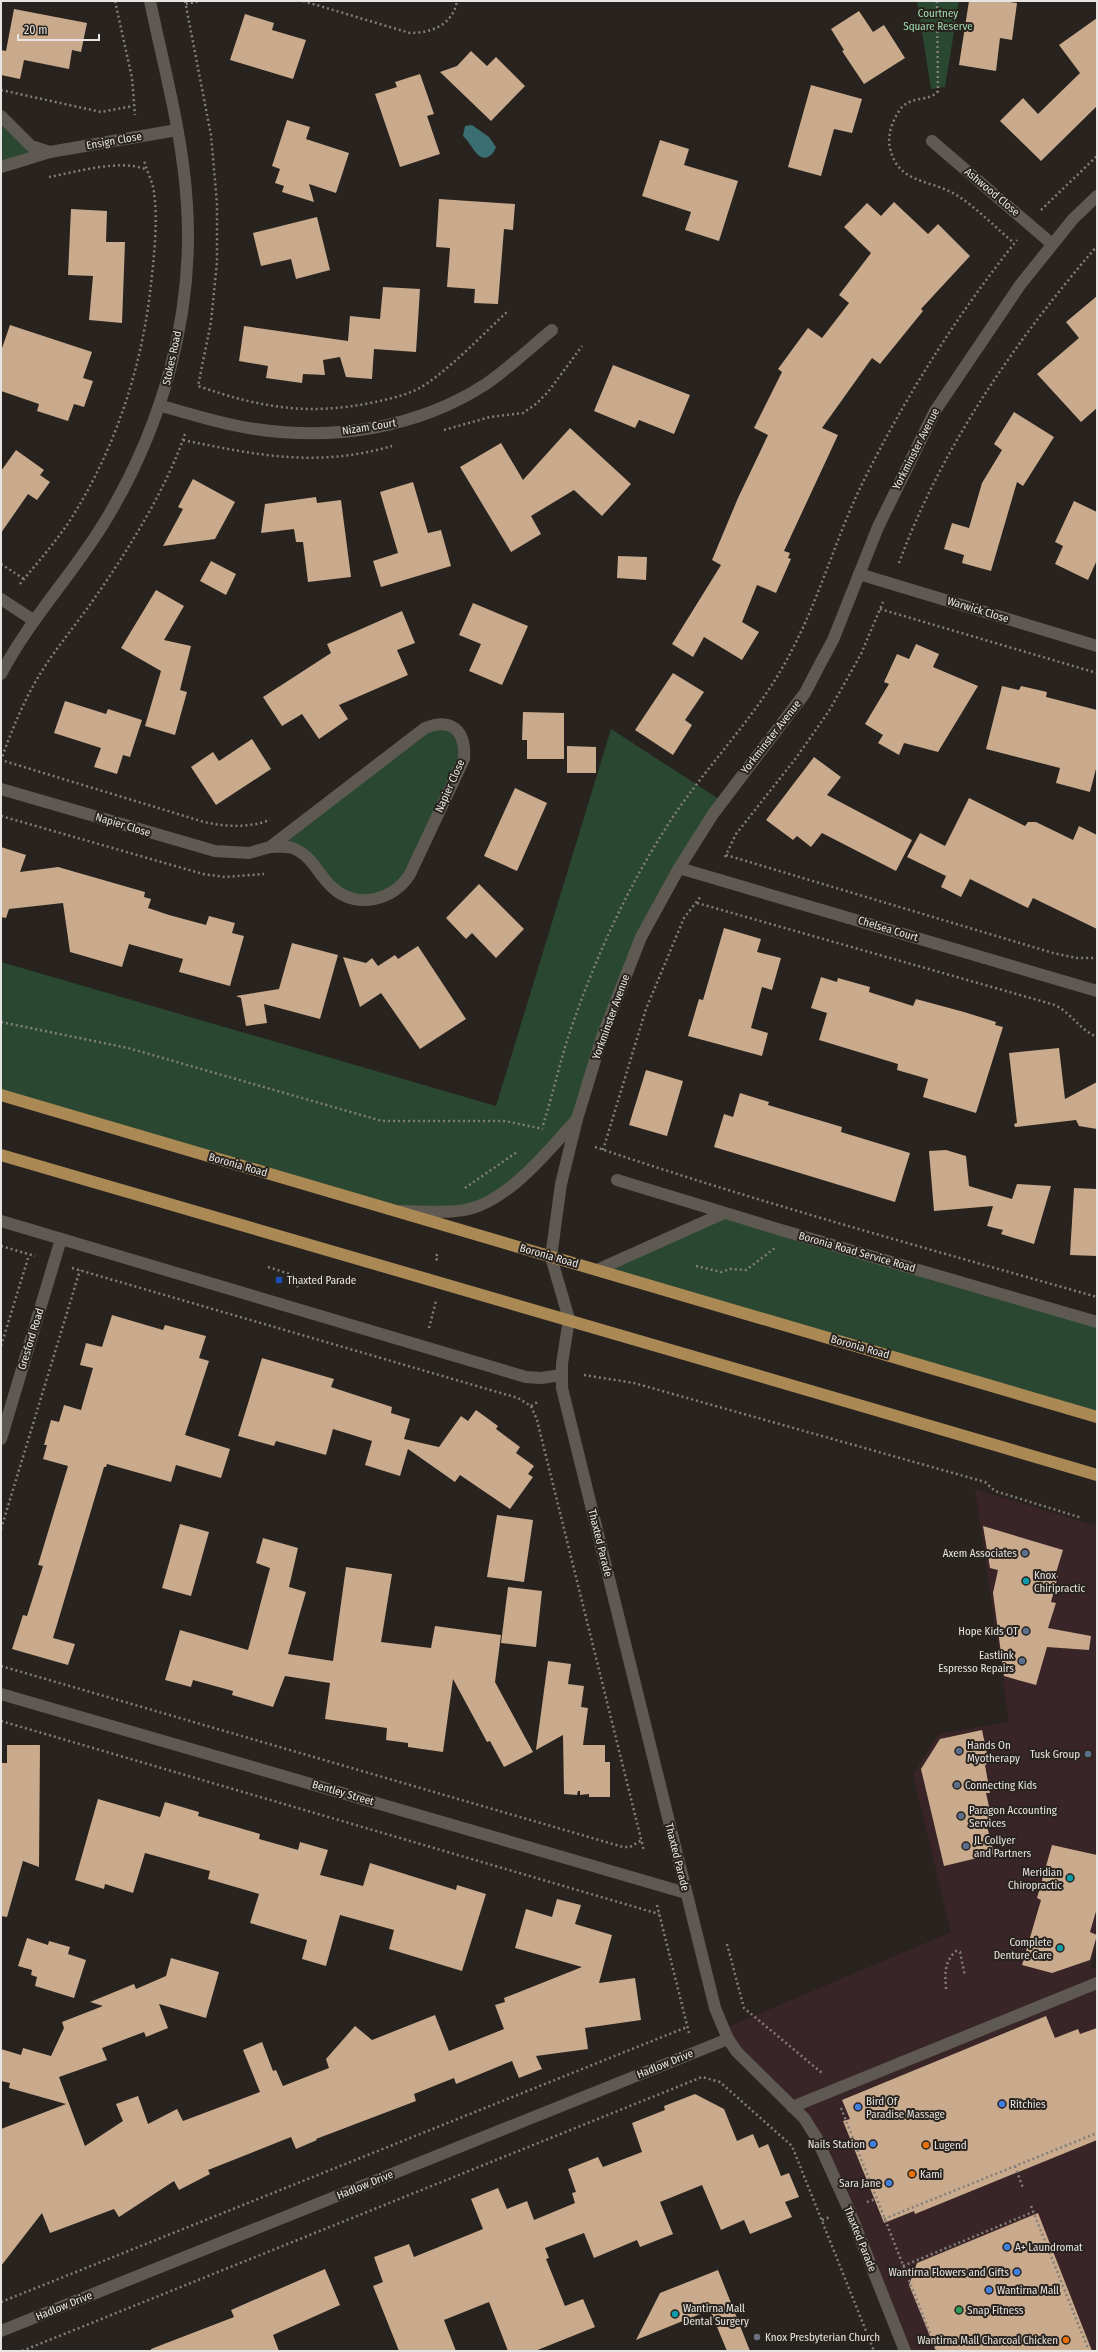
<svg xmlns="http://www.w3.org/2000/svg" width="1098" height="2352" font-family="'Fira Sans Condensed',sans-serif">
<rect width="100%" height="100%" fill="#28231e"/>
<!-- commercial -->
<path fill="#392527" d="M975,1489L1097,1526V1946L1090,1969L1097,1967V2351H905L816,2137L723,2029L951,1932L913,1775L938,1734L1009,1722Z"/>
<!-- green -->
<g fill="#294731">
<path d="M917,1H959L945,87L931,89Z"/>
<path d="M1,116L43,151L1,167Z"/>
<path d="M447,725L465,750L410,874L390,894L346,896L302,853L270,847L417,733Z"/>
<path d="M611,729L722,801L659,903L577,1119L528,1170L479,1205L394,1211L1,1095V962L496,1106Z"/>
<path d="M724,1213L1097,1322V1417L597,1270Z"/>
</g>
<!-- water -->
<path fill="#3b6e73" d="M472,125L489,137L496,147C494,152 492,155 488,157C477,162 471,142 463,136L465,126Z"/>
<!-- building -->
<g fill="#caaa8c">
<path d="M969,1H1002L1017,3L1012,40L1000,38L996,71L959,65Z"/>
<path d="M14,9L87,23L81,52L72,50L69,69L24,60L20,79L1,75V50L6,51Z"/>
<path d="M859,11L873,32L884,25L905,58L864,84L842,51L844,50L831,29Z"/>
<path d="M245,14L274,23L272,30L306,40L293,79L230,60Z"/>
<path d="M1097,18V106L1041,161L1000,121L1023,98L1038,114L1080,73L1059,45Z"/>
<path d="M471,51L487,66L496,57L525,86L491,121L440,72L457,66Z"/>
<path d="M420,74L434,114L427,116L440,154L400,167L375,94L397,87L395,82Z"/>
<path d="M811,85L862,99L852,133L834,129L821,176L788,167Z"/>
<path d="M287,120L310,127L306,139L349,153L336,193L309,184L314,202L282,192L284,186L275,183L280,169L272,166Z"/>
<path d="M660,140L689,149L684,165L738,181L719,241L685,230L691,212L642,196Z"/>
<path d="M439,199L515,204L513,230L504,229L498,304L474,303L475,289L447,287L450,248L436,247Z"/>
<path d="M894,202L928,234L938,224L970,256L921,309L923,311L880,364L872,358L822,428L838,435L784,551L790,553L788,558L791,559L776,593L757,585L742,622L759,632L742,660L704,637L693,657L672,644L721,565L712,560L738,498L768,435L754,428L782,372L778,369L808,328L822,338L849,303L839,295L871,253L844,227L867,203L881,216Z"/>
<path d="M71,209L107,211L106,242H125L122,323L89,320L93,276L68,275Z"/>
<path d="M317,217L330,270L296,279L291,259L261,266L253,233Z"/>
<path d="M383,287L420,289L416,352L374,349L372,379L346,377L340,357L323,360L325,375L303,374L302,383L266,378L268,366L239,361L244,326L348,341L350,316L380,319Z"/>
<path d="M1097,296V408L1081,422L1037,374L1079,338L1066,322Z"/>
<path d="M10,325L92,352L83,378L93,381L84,407L74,404L68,421L37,411L39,404L1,391V351Z"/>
<path d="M613,365L690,395L674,434L639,420L635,428L594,411Z"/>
<path d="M1014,412L1054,437L1023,486L1017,482L991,571L962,563L964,555L944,549L952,523L969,528L982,483L1002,450L994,444Z"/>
<path d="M570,428L631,484L602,516L574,490L531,516L541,534L511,552L460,467L501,443L523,480Z"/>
<path d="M16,450L44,470L40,475L50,482L37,500L28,494L1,533V471Z"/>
<path d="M193,479L235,502L215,539L163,546L183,509L178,507Z"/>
<path d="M413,482L428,533L441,530L451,566L381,587L373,561L398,553L380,492Z"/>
<path d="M316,497L317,503L341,500L351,577L308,582L303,542H296L294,529L261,533L265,504Z"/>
<path d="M1074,501L1097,512V560L1088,580L1055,564L1063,546L1055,542Z"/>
<path d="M618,556L647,557L646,580L617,578Z"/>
<path d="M211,561L236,574L226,595L200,581Z"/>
<path d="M156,590L184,606L164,640L191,646L180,690L187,692L175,735L145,726L161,671L121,648Z"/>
<path d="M473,603L528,626L502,685L469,671L481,644L459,635Z"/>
<path d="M402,611L415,643L397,650L408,675L339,705L348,719L319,739L302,714L282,726L263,697L331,653L327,644Z"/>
<path d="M916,644L939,654L933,667L978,686L938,752L904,743L899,755L878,743L883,735L865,724L889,684L884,682L897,654L909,659Z"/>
<path d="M673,673L704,692L685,720L692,725L673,755L635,730Z"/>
<path d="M1002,686L1019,690L1021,686L1047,692L1046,697L1097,710V765L1090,792L1056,783L1060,768L986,749Z"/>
<path d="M65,701L106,714L108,709L142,720L130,757L123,755L117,774L94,767L101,748L54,733Z"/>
<path d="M523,712L564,713V759H527V740H522Z"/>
<path d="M252,739L271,769L216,805L191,767L213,752L219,761Z"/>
<path d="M567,746L596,747V773H567Z"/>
<path d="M814,757L841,777L827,795L912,840L896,871L822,833L811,847L797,836L793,840L766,820Z"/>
<path d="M515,788L547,803L517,871L484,856Z"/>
<path d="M969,798L1025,826L1028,822H1036L1073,840L1079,826L1097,835V929L1033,898L1028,908L970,879L961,897L941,887L946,876L907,857L920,833L945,846Z"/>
<path d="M1,847L26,855L20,872L58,867L145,892L144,897L151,899L148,908L169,915L206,925L209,916L235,923L232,933L244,936L230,986L179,972L183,959L129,944L122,967L70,952L63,903L9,909L6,918L1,917Z"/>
<path d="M479,884L524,929L496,958L472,933L466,939L446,918Z"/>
<path d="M724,928L761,939L757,952L781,958L772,990L762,987L751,1028L768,1033L762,1056L688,1036L699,999L703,1000Z"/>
<path d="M292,943L338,955L320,1019L264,1004L267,1023L246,1026L241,998L236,996L279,989Z"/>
<path d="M418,946L466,1019L420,1049L381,993L360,1007L343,957L366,963L372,958L378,966L395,955L398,959Z"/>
<path d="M821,977L837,982L838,978L870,987L869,992L913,1006L916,999L964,1012L996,1022L995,1025L1003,1027L976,1113L923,1097L928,1079L897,1070L898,1064L819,1040L827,1013L811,1008Z"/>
<path d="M1059,1048L1065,1099L1097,1082V1129L1079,1126L1076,1120L1015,1127L1014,1124L1017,1123L1009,1053Z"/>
<path d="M646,1070L683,1081L667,1136L629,1125Z"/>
<path d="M740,1093L769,1102L768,1105L842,1127L841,1132L910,1153L895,1202L714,1147L724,1114L733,1117Z"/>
<path d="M946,1150L966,1156L969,1186L1012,1199L1017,1184L1051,1186L1034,1244L1001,1234L1003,1230L987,1226L993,1206L934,1211L929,1151Z"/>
<path d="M1074,1188L1097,1189V1256L1070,1255Z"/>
<path d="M112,1315L163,1330L165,1325L206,1336L199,1358L209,1361L185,1435L230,1449L221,1478L176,1465L171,1482L107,1464L106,1467H104L53,1638L75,1644L68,1665L12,1649L23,1615L27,1616L43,1566L38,1565L68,1466L43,1459L47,1445H44L51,1420L59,1422L64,1405L81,1410L93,1368L80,1365L86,1343L102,1347Z"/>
<path d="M262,1358L334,1379L331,1387L392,1407L391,1413L410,1419L404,1439L439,1447L461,1416L468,1421L476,1410L498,1426L496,1429L520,1447L516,1453L534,1466L528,1474L533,1477L510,1509L460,1475L455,1482L408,1449L400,1476L365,1465L372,1441L333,1429L326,1455L276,1441L274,1446L238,1436Z"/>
<path d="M497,1515L533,1520L524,1582L487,1577Z"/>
<path d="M180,1524L209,1532L191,1596L162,1588Z"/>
<path d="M983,1526L1063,1550L1055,1576H1058L1051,1602L1056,1603L1048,1628L1091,1636L1089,1650L1047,1647L1036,1685L1004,1676L993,1593L998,1570L990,1568Z"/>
<path d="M263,1538L298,1548L289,1587L306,1592L288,1654L333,1661L346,1567L392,1574L381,1642L431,1648L435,1626L501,1635L495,1682L533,1752L504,1767L490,1741L487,1742L453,1679L443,1752L408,1747V1743L386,1740L387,1728L325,1719L330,1683L285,1676L273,1707L232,1695L233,1691L193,1680L191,1687L165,1680L180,1630L248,1650L270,1568L256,1563Z"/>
<path d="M508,1587L542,1591L536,1647L501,1643Z"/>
<path d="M548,1661L571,1664L568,1684L584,1686L581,1707L588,1708L583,1745H605V1762H610V1797H589V1794L580,1795V1791H578L577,1795L564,1794L563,1735L536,1750Z"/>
<path d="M982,1730L989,1763L985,1765L990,1793H986L993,1825L987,1826L994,1854L944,1866L921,1769L940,1739Z"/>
<path d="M7,1745H40L39,1867L23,1861L7,1917L1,1916V1763H7Z"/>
<path d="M98,1799L160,1817L165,1802L199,1812L198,1816L260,1834L259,1839L298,1850L300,1842L328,1850L320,1875L363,1886L370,1863L456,1890L457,1885L486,1894L462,1971L389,1949L394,1930L340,1915L326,1966L302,1959L307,1940L250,1923L259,1894L208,1879L210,1871L145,1853L133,1893L105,1884L104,1889L75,1880Z"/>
<path d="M1052,1845L1097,1855V1908L1090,1932L1097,1935L1090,1960L1052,1973L1022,1965L1041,1900L1037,1898Z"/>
<path d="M557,1899L581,1905L575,1924L612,1935L599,1983L635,1978L641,2020L585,2028L588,2049L536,2056L542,2069L519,2078L512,2061L456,2084L454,2078L414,2094L416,2101L316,2139L317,2140L296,2149L291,2137L208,2170L210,2174L179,2190L174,2181L119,2217L114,2209L50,2233L42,2213L1,2266V2129L66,2104L9,2088L10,2083L1,2081V2049L21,2055L23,2048L51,2056L64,2028L62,2022L103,2006L90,2002L134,1984L136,1989L166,1976L171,1958L219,1972L206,2018L159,2004L168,2028L146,2037L144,2032L102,2048L107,2060L59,2077L85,2146L123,2121L116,2104L138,2096L148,2124L177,2109L183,2121L260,2092L243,2050L262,2042L273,2071L276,2070L283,2086L329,2068L326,2059L355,2026L372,2040L435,2015L449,2051L504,2029L495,2005L505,2002L504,1998L582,1967L515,1948L526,1909L552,1917Z"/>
<path d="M27,1938L48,1945L49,1941L70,1947L68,1954L86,1960L74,1998L35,1986L37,1977L31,1975L32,1970L18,1966Z"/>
<path d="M1046,2016L1055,2038L1078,2029L1080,2034L1097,2028V2140L915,2214L914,2211L884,2223L843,2121L850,2119L842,2100Z"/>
<path d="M695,2094L724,2109L737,2141L753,2134L759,2148L768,2144L781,2176L789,2173L799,2197L785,2202L792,2217L750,2234L744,2220L721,2230L702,2185L660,2202L673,2234L640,2247L637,2240L594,2258L584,2233L545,2248L549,2258L546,2259L565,2306L583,2299L595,2327L535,2351H508L489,2302L444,2320L456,2351H399L373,2286L383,2282L374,2257L409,2244L414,2257L483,2229L471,2199L498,2188L507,2209L527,2201L534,2220L575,2203L572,2193L576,2192L568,2169L598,2157L603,2167L642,2152L632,2123L665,2110L664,2106Z"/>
<path d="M1038,2213L1092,2351H936L909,2285L917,2263Z"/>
<path d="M325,2269L340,2305L273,2335L279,2351H151V2349L234,2317L231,2310Z"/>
<path d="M718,2270L750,2351H727L710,2310L636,2340L660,2293Z"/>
</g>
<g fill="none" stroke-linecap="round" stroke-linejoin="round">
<!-- path -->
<g stroke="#827e7a" stroke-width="2.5" stroke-dasharray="2 3" stroke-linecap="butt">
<path d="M115,1L132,78L135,115"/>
<path d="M185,1L211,135L217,204V262L211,322L198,386C261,408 309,416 375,402C393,398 413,394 429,382C457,362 482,335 508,311"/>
<path d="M303,1L410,33C431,33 453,25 457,1"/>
<path d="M937,1L938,91C929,103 910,94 899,111C892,122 887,135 890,148C898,185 932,179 958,196C978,209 996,228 1014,243"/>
<path d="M186,4L200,1"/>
<path d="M1,90L101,112L133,106"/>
<path d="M49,177C77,172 119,159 145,169"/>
<path d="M1041,210L1097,156"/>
<path d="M444,430L490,417L523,413L536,404L548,392L582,346"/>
<path d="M185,434C167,487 129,549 96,596C77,624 54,650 37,679C22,705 11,732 1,760L204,822C227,827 248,828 270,820"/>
<path d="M183,440C256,455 317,468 392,446"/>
<path d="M899,563C942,446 1016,340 1097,246"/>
<path d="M1,564L24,579"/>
<path d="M20,584C37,563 54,544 69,522C115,450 142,368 151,284C154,258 158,219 154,193C153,181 146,171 144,159"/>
<path d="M880,609L1097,673"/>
<path d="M1,816L203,874L225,877L264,874"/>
<path d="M726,855L1053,953L1077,958H1097"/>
<path d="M725,857L736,834L796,758L829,711L861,654L883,602"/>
<path d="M697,903L1055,1005C1071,1013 1080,1030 1097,1037"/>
<path d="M1,1022L128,1048L382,1121H505L543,1129"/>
<path d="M543,1125C554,1091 561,1056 573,1023C597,954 628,887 667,826C706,765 761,713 793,648C821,594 837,534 864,480C907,394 957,315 1017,240"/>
<path d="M595,1147C760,1203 929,1249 1097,1297"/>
<path d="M603,1150L646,1009L684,918L701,896"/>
<path d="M465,1188L517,1152"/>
<path d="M1,1246L35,1256"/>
<path d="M437,1254L436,1259L438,1260"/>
<path d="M696,1266L721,1272L730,1269L746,1270L775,1248"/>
<path d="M268,1267L296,1276V1285L298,1287"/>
<path d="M72,1268L518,1398L531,1406L537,1420L644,1851"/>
<path d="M429,1328L436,1301"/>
<path d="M1,1346L29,1255"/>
<path d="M584,1375L634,1383L985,1482L995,1491L1082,1518"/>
<path d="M531,1406L539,1401"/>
<path d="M1,1529L80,1270"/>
<path d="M1,1666L623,1847H630L642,1840"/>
<path d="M1,1721L659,1914"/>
<path d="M657,1905L689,2033"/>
<path d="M727,1944L744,2008L822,2073"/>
<path d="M946,1989C945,1973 944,1962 956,1951L960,1952L965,1976"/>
<path d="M841,2108L937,2351"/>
<path d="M1015,2166L1023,2188"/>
<path d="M867,2202L876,2199"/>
<path d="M1031,2206L1089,2351"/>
<path d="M884,2219L1097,2133"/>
<path d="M822,2220L830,2217"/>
<path d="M903,2266L1033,2212"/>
<path d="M1,2302L687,2027"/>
<path d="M22,2351L702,2077L720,2082L792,2146L874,2351"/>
</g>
<!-- minor -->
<g stroke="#5f5953" stroke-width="12">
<path d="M1,116L31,146L50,152"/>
<path d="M932,141L1052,244"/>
<path d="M1,167L50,152L177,130"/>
<path d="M161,406C192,414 223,425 255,429C335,441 418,428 486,384C509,368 530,348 552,330"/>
<path d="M859,574L1097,646"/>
<path d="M1,599L33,620"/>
<path d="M1,674C31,617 75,572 107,518C163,424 194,314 187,205C183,136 164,68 150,1"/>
<path d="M1,789L215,851L249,853L270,847L425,728C452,717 466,731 464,759L410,874C394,900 357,910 333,888C320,877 313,858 297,850C289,845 279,847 270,847"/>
<path d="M679,868L1097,991"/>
<path d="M617,1180L781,1230L1097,1322"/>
<path d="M401,1211C423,1211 447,1214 469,1209C510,1199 549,1150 577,1119"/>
<path d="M1,1221L526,1377L541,1378L561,1375"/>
<path d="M597,1270L724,1213"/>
<path d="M1,1439L61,1239"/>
<path d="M1,1694L686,1893"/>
<path d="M792,2107L1097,1983"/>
<path d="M1,2331L728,2039"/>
<path d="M905,2351L849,2210L816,2137L804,2118L737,2052L728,2039L715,2008L562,1388V1364L569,1319L551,1257L561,1184L577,1119L602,1037L641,937L679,868L713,814L805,693L819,666L833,640L878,527L935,411L1020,285L1073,219L1097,196"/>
</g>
<!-- major -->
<g stroke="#ab8955" stroke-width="12">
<path d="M1,1095L1097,1417"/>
<path d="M1,1155C366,1262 732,1367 1097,1475"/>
</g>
</g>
<!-- markers -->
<rect fill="#1a4fb4" stroke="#28231e" stroke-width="1.5" x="275" y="1276" width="8" height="8" rx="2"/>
<g fill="#5c6f8a" stroke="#28231e" stroke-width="1.5">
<circle cx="1025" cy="1553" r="4"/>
<circle cx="1026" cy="1631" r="4"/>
<circle cx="1022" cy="1661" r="4"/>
<circle cx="959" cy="1751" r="4"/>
<circle cx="1088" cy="1754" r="4"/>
<circle cx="957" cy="1785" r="4"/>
<circle cx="961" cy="1816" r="4"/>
<circle cx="966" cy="1846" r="4"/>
</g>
<g fill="#0f9aa8" stroke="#28231e" stroke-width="1.5">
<circle cx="1026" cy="1581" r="4"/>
<circle cx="1070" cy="1878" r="4"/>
<circle cx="1060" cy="1948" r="4"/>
<circle cx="675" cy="2314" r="4"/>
</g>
<g fill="#3f7fe0" stroke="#28231e" stroke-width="1.5">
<circle cx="1002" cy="2104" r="4"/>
<circle cx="858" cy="2107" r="4"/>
<circle cx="873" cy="2144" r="4"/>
<circle cx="889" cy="2183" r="4"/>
<circle cx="1007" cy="2247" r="4"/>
<circle cx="1017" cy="2272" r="4"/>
<circle cx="989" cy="2290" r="4"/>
</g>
<g fill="#e8710a" stroke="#28231e" stroke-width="1.5">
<circle cx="926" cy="2145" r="4"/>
<circle cx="912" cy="2174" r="4"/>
<circle cx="1066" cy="2340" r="4"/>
</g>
<circle fill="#2e9e5b" stroke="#28231e" stroke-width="1.5" cx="959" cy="2310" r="4"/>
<circle fill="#6b7280" stroke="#28231e" stroke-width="1.5" cx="757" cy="2337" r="4"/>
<g text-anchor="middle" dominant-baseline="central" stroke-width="4" stroke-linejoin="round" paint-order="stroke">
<!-- park labels -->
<g font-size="11" fill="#a1daae" stroke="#28231e">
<text x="938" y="13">Courtney<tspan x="938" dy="13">Square Reserve</tspan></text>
</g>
<!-- street labels -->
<g font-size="11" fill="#e8e4e1" stroke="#28231e">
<text transform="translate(114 141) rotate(-10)">Ensign Close</text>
<text transform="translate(992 192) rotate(40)">Ashwood Close</text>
<text transform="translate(172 358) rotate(-78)">Stokes Road</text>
<text transform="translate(369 427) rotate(-9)">Nizam Court</text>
<text transform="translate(916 449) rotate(-63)">Yorkminster Avenue</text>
<text transform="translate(978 610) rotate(17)">Warwick Close</text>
<text transform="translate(771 737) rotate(-52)">Yorkminster Avenue</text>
<text transform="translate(450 786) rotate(-66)">Napier Close</text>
<text transform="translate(123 825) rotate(17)">Napier Close</text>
<text transform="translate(888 929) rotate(17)">Chelsea Court</text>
<text transform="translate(611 1017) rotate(-70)">Yorkminster Avenue</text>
<text transform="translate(238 1165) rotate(16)">Boronia Road</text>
<text transform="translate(857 1252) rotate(16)">Boronia Road Service Road</text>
<text transform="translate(549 1256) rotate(16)">Boronia Road</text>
<text transform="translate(31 1339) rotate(-73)">Gresford Road</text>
<text transform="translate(860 1347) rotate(16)">Boronia Road</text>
<text transform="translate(600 1543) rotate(76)">Thaxted Parade</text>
<text transform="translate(343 1793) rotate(16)">Bentley Street</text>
<text transform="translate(677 1857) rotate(76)">Thaxted Parade</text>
<text transform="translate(665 2064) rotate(-22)">Hadlow Drive</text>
<text transform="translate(365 2185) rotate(-22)">Hadlow Drive</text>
<text transform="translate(860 2239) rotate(68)">Thaxted Parade</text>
<text transform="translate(64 2306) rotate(-22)">Hadlow Drive</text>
</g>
<!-- poi labels -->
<g font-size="11" fill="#e8e4e1" stroke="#28231e" text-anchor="start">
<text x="287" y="1280">Thaxted Parade</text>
<text x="1017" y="1553" text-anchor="end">Axem Associates</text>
<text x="1034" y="1575">Knox<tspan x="1034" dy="13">Chiripractic</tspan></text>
<text x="1018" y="1631" text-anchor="end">Hope Kids OT</text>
<text x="1014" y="1655" text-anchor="end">Eastlink<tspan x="1014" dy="13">Espresso Repairs</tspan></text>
<text x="967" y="1745">Hands On<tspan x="967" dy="13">Myotherapy</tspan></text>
<text x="1080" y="1754" text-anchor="end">Tusk Group</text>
<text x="965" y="1785">Connecting Kids</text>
<text x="969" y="1810">Paragon Accounting<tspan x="969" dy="13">Services</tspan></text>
<text x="974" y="1840">JL Collyer<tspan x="974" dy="13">and Partners</tspan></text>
<text x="1062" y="1872" text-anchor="end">Meridian<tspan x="1062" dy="13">Chiropractic</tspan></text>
<text x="1052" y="1942" text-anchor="end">Complete<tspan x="1052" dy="13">Denture Care</tspan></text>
<text x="866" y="2101">Bird Of<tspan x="866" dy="13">Paradise Massage</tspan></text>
<text x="1010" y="2104">Ritchies</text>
<text x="865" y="2144" text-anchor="end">Nails Station</text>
<text x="934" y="2145">Lugend</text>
<text x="920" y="2174">Kami</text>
<text x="881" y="2183" text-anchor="end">Sara Jane</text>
<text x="1015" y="2247">A+ Laundromat</text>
<text x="1009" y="2272" text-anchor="end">Wantirna Flowers and Gifts</text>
<text x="997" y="2290">Wantirna Mall</text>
<text x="683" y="2308">Wantirna Mall<tspan x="683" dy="13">Dental Surgery</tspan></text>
<text x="967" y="2310">Snap Fitness</text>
<text x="765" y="2337">Knox Presbyterian Church</text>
<text x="1058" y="2340" text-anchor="end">Wantirna Mall Charcoal Chicken</text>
</g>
</g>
<!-- border -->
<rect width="1098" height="2352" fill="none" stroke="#e8e4e1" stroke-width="4"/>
<!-- scale -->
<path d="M18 34v6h81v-6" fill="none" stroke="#e8e4e1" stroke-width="2"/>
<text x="24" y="34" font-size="12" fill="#e8e4e1" stroke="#28231e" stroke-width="3" paint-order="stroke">20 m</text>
</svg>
